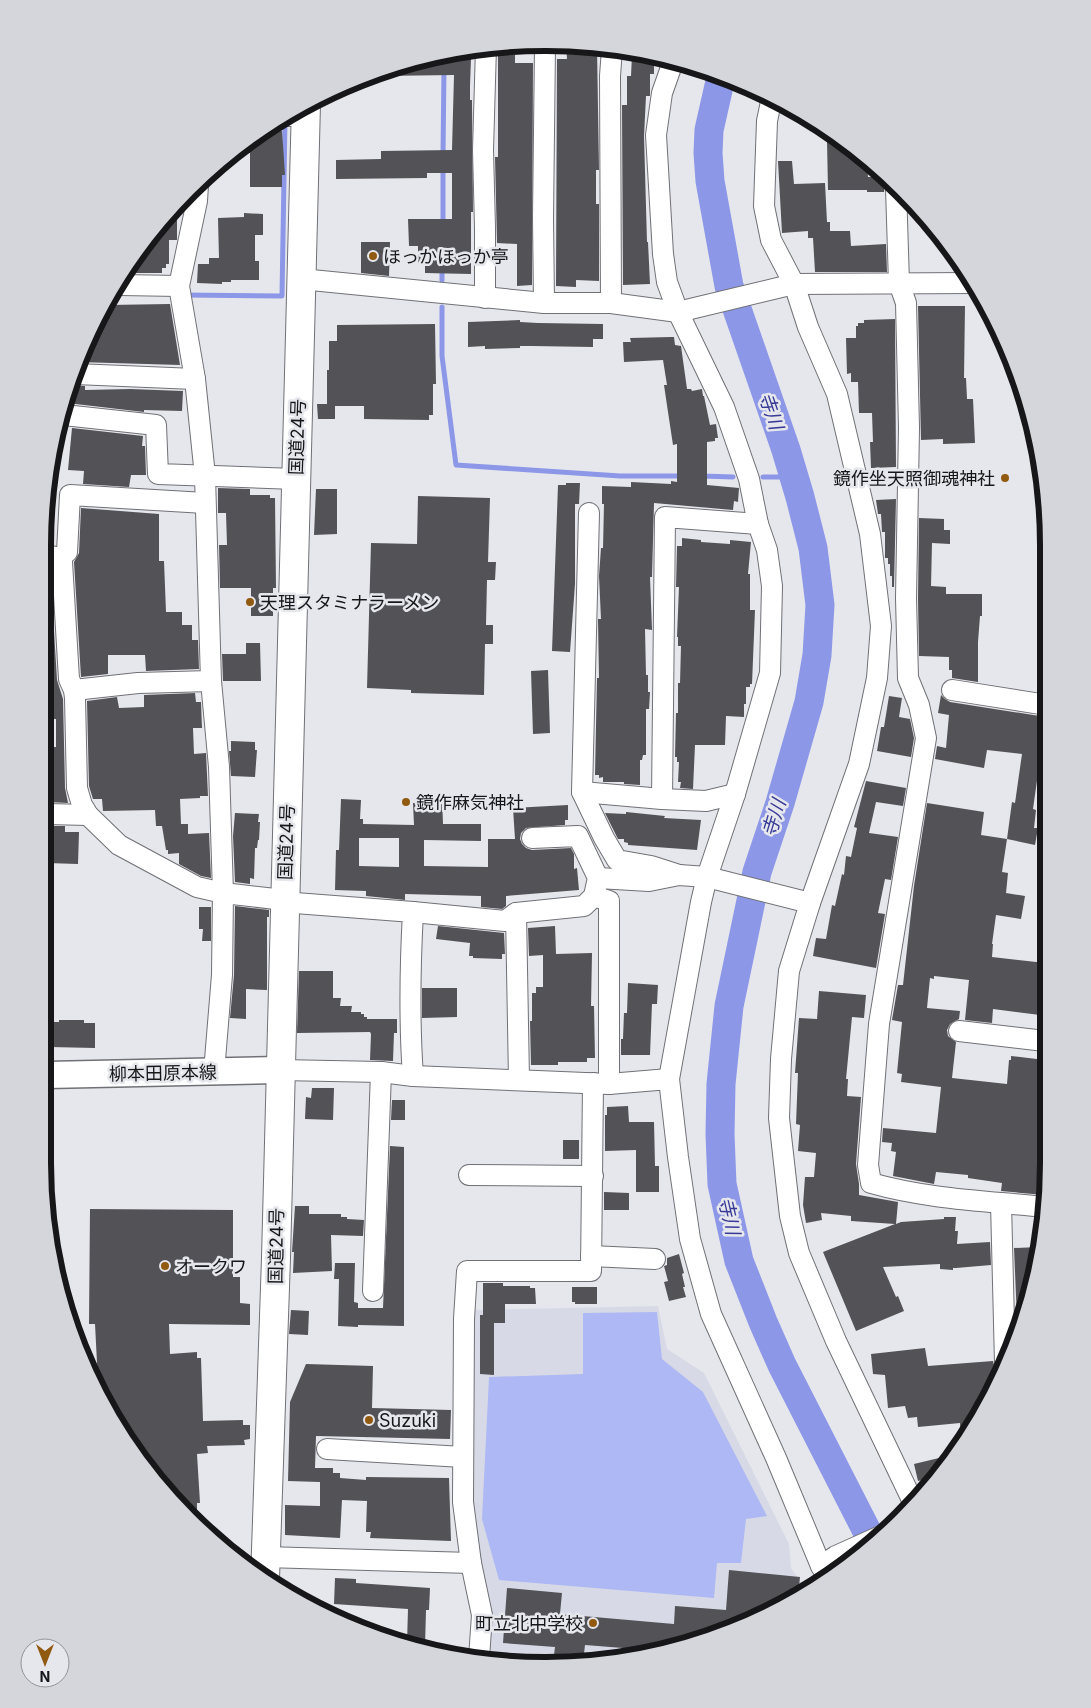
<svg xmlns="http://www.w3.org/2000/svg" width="1091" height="1708" font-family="Inter,'Noto Sans JP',sans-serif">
<rect width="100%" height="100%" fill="#e6e7ec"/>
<!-- built -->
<path fill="#d7dae6" d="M658,1306L667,1349L704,1373L789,1544L791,1568L807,1591L768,1614L676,1648L611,1661L513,1664L483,1658L467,1519L469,1310Z"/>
<!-- green -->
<path fill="#aeb8f4" d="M657,1312L662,1359L703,1392L767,1516L746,1519L741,1563H717L714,1598L499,1580L482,1519L489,1377L583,1374V1313Z"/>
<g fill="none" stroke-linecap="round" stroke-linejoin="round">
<!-- stream -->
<g stroke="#8c97e8" stroke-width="5">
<path d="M443,155L444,68"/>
<path d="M443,225V168"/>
<path d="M442,280V268"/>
<path d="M185,295L282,296L285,120"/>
<path d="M442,307V356L456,465L620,476H683"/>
<path d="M702,476L733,477"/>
<path d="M763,477H794"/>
</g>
<!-- river -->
<path stroke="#8c97e8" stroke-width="29" d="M721,77L709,130L708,153L710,181L729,286L786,450L800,497L813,548L820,605L817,655L809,702L780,803L757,872L729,1006L721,1084L720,1134L722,1184L739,1261L763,1322L782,1365L873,1543"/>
</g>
<!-- building -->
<g fill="#525257" fill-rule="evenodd">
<path d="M566,44H579L597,47L599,170H596V204H599V281L576,280V287L556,286L557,59H567Z"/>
<path d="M451,53L461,54V58H471L470,86V100H472L473,212H471V274L425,273V262L418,263V246H409L408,219H452V173H427V178L336,179V160L381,159V151L452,150L454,75L381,76L380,71Z"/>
<path d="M636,53L654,56V74H650V96H646L644,136L647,242H648L650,284L623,285L622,105H627V76H631L632,55H636Z"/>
<path d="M498,55H515V63H533L532,285L517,286V244L497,243L495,157H498Z"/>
<path d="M264,131H282L285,175H282V187H250V153H233Z"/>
<path d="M827,141H843L852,147L867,161L868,177H884L888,180L885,183L884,192H867V190H828Z"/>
<path d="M778,161H792L794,184L825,183L827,222H830V231H850L851,246L886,244L887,272H815L813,238H808V231L782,233Z"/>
<path d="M244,213L263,214V235H255V261H259V280H231V282H222V284L197,283L198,264H209V258H219L218,218L244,217Z"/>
<path d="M164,220H177V240H169V264H166V268H162V273H127L147,239Z"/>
<path d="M361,242H390L389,276L361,273Z"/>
<path d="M170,304L180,365L78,362L81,353L108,305Z"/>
<path d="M918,306H965L964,378H966L967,399H973L975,443L943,444V439L921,440Z"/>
<path d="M895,319L896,467L871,468L870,442H873L872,413H859L858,382H851V373L847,374L846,338H856V326H858V323H864V320Z"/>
<path d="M520,320V322L538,323L603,324V339H593V347L532,346H520V348L485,349V346L468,347V322Z"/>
<path d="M435,324L436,384H433V415H429V420L364,419V406H335V419H318L317,404H327V370H329V341H337V325Z"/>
<path d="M671,337H674L675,345L681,346L687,389H691L692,391L702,389L703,396H704L710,425L716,424L718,438H715V441L707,442V485L739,488L738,502L734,501L733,510L654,503L652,577H650L652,630L645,629L646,675H648V692H650L649,709H646V755H643L642,760H640V785L624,784V782H603V777L599,778V775H595L597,678H599L598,619H601L599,576L601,548H603L604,504H602V486L631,487V482L671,484V481L677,482V444L673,445L668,412L664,385H667L663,360L624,362L623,342H631L630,338Z"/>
<path d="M72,385L85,386V390L130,389L183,391L182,411L144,410V412L67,403Z"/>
<path d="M72,428L143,436L142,446H145L146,475H131L129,487L83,484L84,471L68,470Z"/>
<path d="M566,483H580L579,504H575V584L570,652L552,651L558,485H566Z"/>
<path d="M218,488L250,489V495H270V498H275L276,588H273V616H251V588H220L219,545H227L226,513H218Z"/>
<path d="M316,489H337V534L314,535Z"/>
<path d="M418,496L490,498L488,562H496L495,580H487L486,625H493V644H485L484,695L411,693V690L367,688L371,543L417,544Z"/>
<path d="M896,499L894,587H892V576H890V564H888V558H885V532H882L881,514H878L876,500Z"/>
<path d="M81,508L159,514V561H164L166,612H182V625H192V640H198L199,669L146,671L145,655H108V674L81,677L74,562L79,553Z"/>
<path d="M919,518L944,519V530H950V544L932,543L931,586L946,587V594H982V616H980L978,642V682L952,678V670H949V657L919,656L918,598Z"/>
<path d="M682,538L701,540V542L730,544V540L751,542L748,574H750V610H755L752,684H750V687H746V704H744V717L726,716L725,745H695L693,789L680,788L681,782H678L679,762H677V757H675L676,713H678V683H680L681,646H678V637H677L679,587H676L677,546H682Z"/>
<path d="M50,614H53L57,680L63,699L65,788L68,803L47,802V747H56V719H47V629H50Z"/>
<path d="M246,643H260L261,681H223L222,654H246Z"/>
<path d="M548,670L550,733L533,734L531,671Z"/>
<path d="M195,693L196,702H201L202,728H193L194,754L206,753L208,796H200V798L180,799L181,824H188V834L209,833L211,878L201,876L179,864V853L168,854V850H166L162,826H156L155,810L103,811L102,799H93L89,786L87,701L117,697L119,708L144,707V695Z"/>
<path d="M941,695L945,699L950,702L1046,717L1033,809L1036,810L1034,828H1038L1035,845L1007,839L1002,872L1008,873L1006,893L1025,896L1021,919L996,915L992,944H993L992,957L1045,963V984L1040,1015L993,1009L992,1023L965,1020L969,980L934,976V979L930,978L927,1008L960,1011L959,1019L950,1024L947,1030L948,1036L956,1042L952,1078L1007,1084L1009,1060H1011V1056L1045,1060L1044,1195L1001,1191L1002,1183L968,1178V1175L936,1172L934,1184L893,1176L896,1152L891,1151L892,1143L882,1142L883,1128L936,1133L941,1087L901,1082L902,1074L897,1073L902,1022L892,1020L898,985H903L914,886L927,803L984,812L981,835L1007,839L1012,802L1015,803L1022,754L987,750L984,768L935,759L937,746L946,748L949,715L938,713Z"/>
<path d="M889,696L902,698L899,717L910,719L914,738L911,757L877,751L881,727H884Z"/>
<path d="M231,741L255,742V750H257L255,777L231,776L229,751H231Z"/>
<path d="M866,781L906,788L903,806L876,802L869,833L898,837L891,880L885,879L878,913L885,914L876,968L813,956L816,938L826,939L832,905L835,906L842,874L844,875L846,856L851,857L857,828L854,827Z"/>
<path d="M442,797L443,824H481V841L424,840V866L488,867V839H515L513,808L568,805V820H565V825L526,828L521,833L520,839L522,844L526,848L532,850L571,848L574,854V869L577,868L579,890L506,896V906L502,909L481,907V896L405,894V900L366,896V891L335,890L336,850H339L341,799L361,800L360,819H363V824L414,825L413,803L429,802V798ZM359,838H399V867L359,866Z"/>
<path d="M626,812L665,816L664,818L701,820L697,850L628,845V843L624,842V839H618L605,813L626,814Z"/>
<path d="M235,813L259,814L258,822H260L259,840H258L257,848H255L254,879L250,878V884L235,882L233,836Z"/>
<path d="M47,826H65V832H79L78,864L47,863Z"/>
<path d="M235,906L269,910V917H267V990L246,989V1019L230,1018L234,975Z"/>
<path d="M199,907H211V941H202L203,929H199Z"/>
<path d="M438,926L504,933L505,954H502V959L473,958V956H469L470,943L436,939Z"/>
<path d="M555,926L556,954L592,953L591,1006H594L595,1058H587V1062H558V1065H531L530,1021H532V993H536V987H543V955L529,956L528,928Z"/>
<path d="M299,971H333V998H341L340,1006H352L351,1012H361V1014H364V1017H367V1019H397V1033H394L393,1061L370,1060L371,1034L370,1032L297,1033Z"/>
<path d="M628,983L658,985L657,1004H652L650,1055H621V1039H623L624,1013H627Z"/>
<path d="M422,988H457V1017L422,1018Z"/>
<path d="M819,991L866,995L864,1018L852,1017L846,1079H848L847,1096L861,1097L856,1164L859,1184V1195L898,1202L896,1224L901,1222L944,1219V1217H956L955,1231H958L957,1244L990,1242L991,1265L956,1268H953V1270L940,1269V1264L883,1267L896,1297L898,1296L904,1311L856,1331L823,1252L895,1224L851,1221V1216L821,1213L822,1220L806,1223L803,1205L805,1177H814L816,1153L798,1151L800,1125L796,1124L798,1073H795L799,1018L817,1019Z"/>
<path d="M59,1020H84V1023H95V1048L50,1047L49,1022H59Z"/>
<path d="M312,1088H334L333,1120L305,1119L306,1097L311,1098Z"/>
<path d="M392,1100H405V1120H391Z"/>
<path d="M628,1106L629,1122H654L655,1166H659V1192H636V1150L605,1151V1115H607V1107Z"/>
<rect x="563" y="1140" width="16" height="19"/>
<path d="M390,1146L404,1147V1326L358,1325V1327L338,1326L339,1279H334L335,1263H355L354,1302L358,1303V1308H383Z"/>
<path d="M604,1192L629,1193V1210H604Z"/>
<path d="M295,1206H309V1214H341V1217H347V1219L364,1220L363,1236L331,1235L332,1271L293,1273L294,1252H292Z"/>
<path d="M90,1209L233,1210V1277H240V1303L250,1304V1325L169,1324L170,1354L197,1352V1358H201L203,1421L243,1420V1425H250V1439L244,1440L245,1445L207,1446L208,1453L197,1454L200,1503H197V1525L190,1518L127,1442L98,1382L95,1324H89Z"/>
<path d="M1039,1247L1020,1320L1017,1319L1014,1248Z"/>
<path d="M679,1254L684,1273L682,1274L685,1287H683L686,1297L669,1301L664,1282L668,1281L664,1266L667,1265V1258Z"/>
<path d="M483,1283H503V1286H530V1288H535L536,1304H505V1323H494V1375L480,1374V1315H483Z"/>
<path d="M572,1287H597V1304H575V1302H572Z"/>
<path d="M291,1310L309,1311L308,1335L289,1334Z"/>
<path d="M925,1348L928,1366L993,1361L995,1369L1000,1373L961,1440L960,1423L918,1427L917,1417L908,1418L905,1406L888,1408L885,1375L873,1374L871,1354Z"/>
<path d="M306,1364L373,1366L372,1408L451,1410L450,1439L316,1436L315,1468H333V1473H340V1478L366,1480V1477L449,1478L451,1541L370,1538L371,1532H366L367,1501L342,1500L340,1538L285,1535V1505L320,1506V1482L288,1481L290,1402Z"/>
<path d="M939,1458L942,1471L938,1476L918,1481L914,1464Z"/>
<path d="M729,1570L800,1577L798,1596L768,1614L676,1648L661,1651L585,1645L583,1662L553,1663L555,1647L503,1643L507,1588L562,1593L560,1614L674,1624L675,1606L726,1610Z"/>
<path d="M335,1578L356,1579V1583L430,1588L429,1610H426L425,1647L407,1643L408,1609L334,1604Z"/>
</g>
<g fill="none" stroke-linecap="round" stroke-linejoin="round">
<defs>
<g id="minor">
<path d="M674,59L662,93L656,135L663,254L667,282L678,312L724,407L749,479L758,524L767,550L772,586L770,673L735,794L707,877L701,902L669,1079L678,1157L690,1239L711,1314L776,1458L821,1566L828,1578"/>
<path d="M772,97L767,121L764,206L771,240L794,284L808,327L837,394L870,534L881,626L877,678L859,764L810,903L789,971L781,1059L779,1118L790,1216L799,1253L836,1341L913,1502"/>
<path d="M286,116H306"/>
<path d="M198,185L197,201L179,286L195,379L205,476L211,681L219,767L223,893L222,975L214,1072"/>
<path d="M896,188L899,283L906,303L909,428L906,598L908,678L919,705L926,738L879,1024L868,1165L871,1183C927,1199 987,1201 1044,1207"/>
<path d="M301,279L544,303H611L678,312L794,284L973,283"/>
<path d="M120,285L179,286"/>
<path d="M485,298V228L483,150L486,47"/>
<path d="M544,303L543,218L545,45"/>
<path d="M611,303L610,76L612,49"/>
<path d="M75,374L195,379"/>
<path d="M64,415L156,425L158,474L296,479"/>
<path d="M589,513L582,792L604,838L617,860L651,866L679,875"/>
<path d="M47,555L59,558L62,562L69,679L74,690L75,698L77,788L82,805L88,815L119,845L197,887L223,893L284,900L295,903L413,912C410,967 409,1021 413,1076"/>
<path d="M59,558L67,552L70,495L205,503"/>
<path d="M74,690L138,683L211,681"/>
<path d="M952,690L1047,705"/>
<path d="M582,792L662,799"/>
<path d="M735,794L706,801L662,799L665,517L758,524"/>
<path d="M47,814L88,815"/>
<path d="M598,878L649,881L679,875L707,877L810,903"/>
<path d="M594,896L609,901V1084"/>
<path d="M413,912L505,921L516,913L584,906L594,896L598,878L578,836L532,838"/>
<path d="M516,913L519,1080"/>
<path d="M959,1031L1045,1041"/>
<path d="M280,1070L381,1072L413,1076L609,1084L669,1079"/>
<path d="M469,1175L593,1176"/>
<path d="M1001,1203L1005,1363"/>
<path d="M591,1256L655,1259"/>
<path d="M373,1291L381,1072"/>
<path d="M327,1449L463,1457"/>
<path d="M265,1557L471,1563"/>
<path d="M821,1566L836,1556L883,1535"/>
<path d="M479,1658L482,1615L471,1563L463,1502L464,1319L467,1271H591L593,1083"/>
</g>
<path id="major" d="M47,1075L280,1070"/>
<path id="highway" d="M265,1579L276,1258L306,104"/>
</defs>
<!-- minor casing -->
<use href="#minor" stroke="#707176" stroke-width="22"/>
<!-- major casing -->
<use href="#major" stroke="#707176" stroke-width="29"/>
<!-- highway casing -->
<use href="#highway" stroke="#707176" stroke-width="30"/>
<!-- minor -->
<use href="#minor" stroke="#fff" stroke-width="20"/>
<!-- major -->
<use href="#major" stroke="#fff" stroke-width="26"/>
<!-- highway -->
<use href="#highway" stroke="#fff" stroke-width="28"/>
</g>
<!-- markers -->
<g fill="#915a11" stroke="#e6e7ec" stroke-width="2">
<circle cx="373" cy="256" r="5"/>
<circle cx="1005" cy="478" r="5"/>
<circle cx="250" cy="602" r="5"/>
<circle cx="406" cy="802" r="5"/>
<circle cx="165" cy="1266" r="5"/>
<circle cx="369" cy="1420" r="5"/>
<circle cx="593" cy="1623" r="5"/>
</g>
<g text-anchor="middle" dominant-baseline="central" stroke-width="5" stroke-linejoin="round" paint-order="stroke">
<!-- poi labels -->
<g font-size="18" fill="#171719" stroke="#e6e7ec" text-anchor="start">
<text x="383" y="256">ほっかほっか亭</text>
<text x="995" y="478" text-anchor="end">鏡作坐天照御魂神社</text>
<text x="260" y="602">天理スタミナラーメン</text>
<text x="416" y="802">鏡作麻気神社</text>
<text x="175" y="1266">オークワ</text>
<text x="379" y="1420">Suzuki</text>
<text x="583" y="1623" text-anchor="end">町立北中学校</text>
</g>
<!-- street labels -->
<g font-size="18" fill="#171719" stroke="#e6e7ec">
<text transform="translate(297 437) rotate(-88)">国道24号</text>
<text transform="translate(286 842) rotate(-88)">国道24号</text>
<text transform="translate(163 1073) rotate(-1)">柳本田原本線</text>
<text transform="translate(276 1246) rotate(-89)">国道24号</text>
</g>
<!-- water labels -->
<g font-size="19" font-style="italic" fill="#383a97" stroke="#e6e7ec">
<text transform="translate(771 411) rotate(71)">寺川</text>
<text transform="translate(774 818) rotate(-73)">寺川</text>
<text transform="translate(729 1216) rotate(77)">寺川</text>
</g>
</g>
<!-- crop -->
<path d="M0 0H1091V1708H0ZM545 51H546A494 494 0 0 1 1040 545V1163A494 494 0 0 1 546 1657H545A494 494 0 0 1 51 1163V545A494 494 0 0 1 545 51Z" fill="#d5d6db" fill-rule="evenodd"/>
<path fill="none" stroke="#171719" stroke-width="6" d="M545 51H546A494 494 0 0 1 1040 545V1163A494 494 0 0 1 546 1657H545A494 494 0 0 1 51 1163V545A494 494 0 0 1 545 51Z"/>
<!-- north arrow -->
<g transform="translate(45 1663) rotate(180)"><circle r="24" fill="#e6e7ec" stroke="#939498"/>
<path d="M0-4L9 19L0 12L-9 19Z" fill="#915a11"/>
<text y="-8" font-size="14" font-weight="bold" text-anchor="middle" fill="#171719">N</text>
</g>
</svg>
